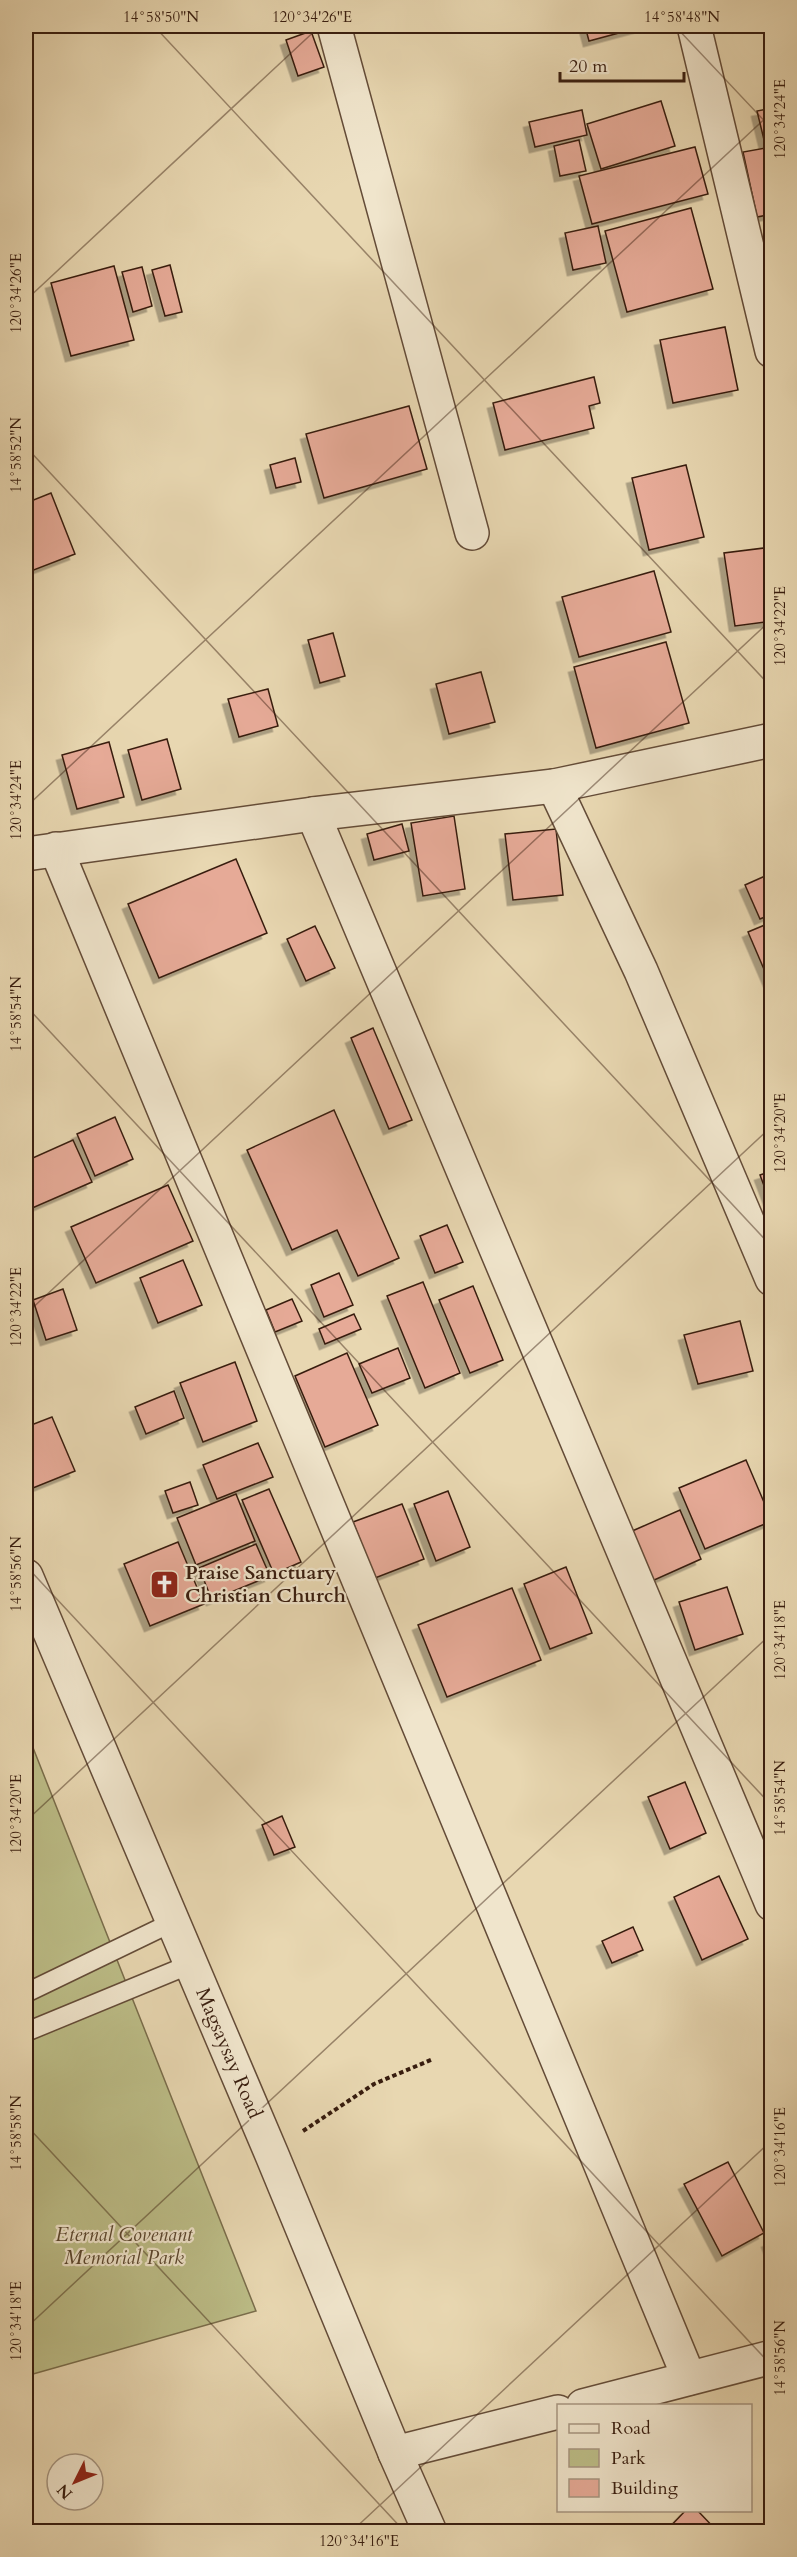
<svg xmlns="http://www.w3.org/2000/svg" width="797" height="2557" font-family="Cardo,serif">
<defs>
<filter id="shadow"><feDropShadow dx="-5.5" dy="5.5" stdDeviation="0" flood-color="#0004"/></filter>
</defs>
<rect width="100%" height="100%" fill="#e8d7b1"/>
<filter id="stains"><feTurbulence type="fractalNoise" baseFrequency=".00333" numOctaves="4"/><feColorMatrix values="0 0 0 0 .2 0 0 0 0 .09 0 0 0 0 .02 0 0 0 .5 -.17"/></filter>
<radialGradient id="worn" r=".72"><stop offset=".6" stop-color="#630" stop-opacity="0"/><stop offset="1" stop-color="#630" stop-opacity=".3"/></radialGradient>
<!-- green -->
<path fill="#bcbd87" stroke="#7a6d4b" stroke-width="1.5" d="M26,1730L256,2311L26,2376Z"/>
<!-- building -->
<g fill="#e6aa97" stroke="#381d0f" stroke-width="1.5" filter="url(#shadow)">
<path d="M585,26H645L589,41Z"/>
<path d="M311,31L324,67L298,76L286,40Z"/>
<path d="M661,101L675,146L601,169L587,124Z"/>
<path d="M772,108V214L757,217L743,152L766,148L757,111Z"/>
<path d="M582,110L587,135L535,147L529,122Z"/>
<path d="M579,140L586,171L560,176L554,146Z"/>
<path d="M695,147L708,194L592,224L579,176Z"/>
<path d="M691,208L713,289L627,312L605,231Z"/>
<path d="M598,226L606,263L573,270L565,233Z"/>
<path d="M170,265L182,312L165,316L152,270Z"/>
<path d="M114,266L134,340L71,356L51,283Z"/>
<path d="M142,267L152,306L133,312L122,272Z"/>
<path d="M725,327L738,390L673,403L660,340Z"/>
<path d="M594,377L600,403L589,406L594,428L505,450L493,403Z"/>
<path d="M409,406L427,469L324,498L306,434Z"/>
<path d="M295,458L301,482L276,488L270,465Z"/>
<path d="M686,465L704,537L649,550L632,478Z"/>
<path d="M51,493L75,554L26,573V503Z"/>
<path d="M772,547V621L735,626L724,553Z"/>
<path d="M654,571L671,632L579,657L562,597Z"/>
<path d="M333,633L345,676L320,683L308,640Z"/>
<path d="M666,642L689,723L596,748L574,667Z"/>
<path d="M481,672L495,722L449,734L436,684Z"/>
<path d="M268,689L278,726L239,737L228,699Z"/>
<path d="M167,739L181,789L142,800L128,750Z"/>
<path d="M109,742L124,797L77,809L62,755Z"/>
<path d="M454,816L465,889L423,896L411,823Z"/>
<path d="M402,824L409,851L374,860L367,834Z"/>
<path d="M556,829L563,895L513,900L505,834Z"/>
<path d="M236,859L267,933L159,978L128,904Z"/>
<path d="M772,873V914L760,919L745,885Z"/>
<path d="M772,922V988L748,932Z"/>
<path d="M315,926L335,968L306,981L287,939Z"/>
<path d="M373,1028L412,1120L389,1129L351,1038Z"/>
<path d="M334,1110L399,1258L358,1276L337,1230L292,1250L247,1150Z"/>
<path d="M115,1117L133,1159L95,1176L77,1134Z"/>
<path d="M73,1140L92,1182L30,1209L26,1198V1161Z"/>
<path d="M772,1171V1207L760,1175Z"/>
<path d="M168,1185L193,1241L96,1283L71,1227Z"/>
<path d="M447,1225L463,1262L435,1273L420,1236Z"/>
<path d="M26,1245L33,1262L26,1265Z"/>
<path d="M183,1260L202,1305L158,1323L140,1278Z"/>
<path d="M339,1273L353,1305L324,1317L311,1285Z"/>
<path d="M423,1282L460,1373L425,1388L387,1296Z"/>
<path d="M473,1286L503,1360L470,1373L439,1300Z"/>
<path d="M63,1289L77,1330L46,1340L33,1300Z"/>
<path d="M292,1299L302,1321L275,1332L266,1310Z"/>
<path d="M354,1314L361,1329L325,1344L319,1329Z"/>
<path d="M740,1321L753,1371L698,1384L684,1335Z"/>
<path d="M398,1348L410,1378L372,1393L359,1364Z"/>
<path d="M347,1353L378,1425L325,1447L295,1376Z"/>
<path d="M235,1362L257,1421L203,1442L180,1383Z"/>
<path d="M174,1391L184,1418L146,1434L135,1407Z"/>
<path d="M52,1417L75,1471L28,1490L26,1484V1427Z"/>
<path d="M258,1443L273,1477L217,1499L203,1465Z"/>
<path d="M746,1460L772,1521L705,1549L679,1488Z"/>
<path d="M190,1482L198,1505L173,1513L165,1491Z"/>
<path d="M269,1489L301,1562L274,1574L242,1500Z"/>
<path d="M448,1491L470,1547L436,1561L414,1504Z"/>
<path d="M236,1494L255,1541L196,1565L177,1518Z"/>
<path d="M402,1504L424,1559L375,1578L353,1522Z"/>
<path d="M680,1510L701,1559L652,1581L630,1532Z"/>
<path d="M178,1542L204,1604L150,1626L124,1564Z"/>
<path d="M256,1544L270,1576L212,1600L199,1568Z"/>
<path d="M566,1567L592,1633L550,1649L524,1584Z"/>
<path d="M727,1587L743,1634L695,1650L679,1602Z"/>
<path d="M512,1588L541,1660L447,1697L418,1625Z"/>
<path d="M685,1782L706,1833L670,1849L648,1797Z"/>
<path d="M282,1816L295,1847L274,1855L262,1825Z"/>
<path d="M719,1876L748,1939L702,1960L674,1897Z"/>
<path d="M633,1927L643,1950L612,1963L602,1941Z"/>
<path d="M728,2162L764,2233L722,2256L684,2184Z"/>
<path d="M772,2240V2255L767,2242Z"/>
<path d="M686,2510H697L718,2532H665Z"/>
</g>
<g fill="none" stroke-linecap="round" stroke-linejoin="round">
<defs>
<g id="lane">
<path d="M26,1993L173,1922"/>
<path d="M26,2032L191,1964"/>
</g>
<g id="street">
<path d="M334,26L472,533"/>
<path d="M694,26L772,351"/>
<path d="M554,786L641,971L772,1279"/>
<path d="M313,814L772,1904"/>
<path d="M56,849L689,2378"/>
<path d="M26,854L313,814L554,786L772,740"/>
<path d="M26,1576L272,2155L395,2453L430,2532"/>
<path d="M583,2406L772,2357"/>
<path d="M395,2453L558,2412"/>
</g>
</defs>
<!-- lane casing -->
<use href="#lane" stroke="#644c38" stroke-width="21"/>
<!-- street casing -->
<use href="#street" stroke="#644c38" stroke-width="36"/>
<!-- path -->
<path stroke="#381d0f" stroke-width="4" stroke-dasharray="4.5 3" stroke-linecap="butt" d="M303,2131L374,2084L433,2059"/>
<!-- lane -->
<use href="#lane" stroke="#f0e5cc" stroke-width="18"/>
<!-- street -->
<use href="#street" stroke="#f0e5cc" stroke-width="33"/>
</g>
<!-- ticks -->
<path fill="none" stroke="#381d0f" stroke-width="1.5" stroke-opacity="0.45" d="M154,26L772,688M675,26L772,129M26,300L320,26M26,447L772,1247M26,807L772,112M26,1006L772,1806M26,1314L772,619M26,1566L772,2366M26,1821L772,1126M26,2125L405,2532M26,2328L772,1633M351,2532L772,2140"/>
<!-- icons -->
<defs>
<symbol id="church-square" viewBox="-11 -11 22 22"><rect x="-9" y="-9" width="18" height="18" rx="4" fill="#8f2418" stroke="#f0e5cc"/><path d="M-1.2-6h2.4v3.5h3.3v2.4h-3.3V6h-2.4V-.1h-3.3v-2.4h3.3Z" fill="#fff"/></symbol>
</defs>
<g fill-rule="evenodd">
<use href="#church-square" x="148" y="1568" width="33" height="33"/>
</g>
<g text-anchor="middle" dominant-baseline="central" stroke-width="4.5" stroke-linejoin="round" paint-order="stroke">
<!-- poi labels -->
<g font-size="20" font-weight="bold" fill="#381d0f" stroke="#f0e5cc" text-anchor="start">
<text x="185" y="1572">Praise Sanctuary<tspan x="185" dy="23">Christian Church</tspan></text>
</g>
<!-- street labels -->
<g font-size="20" fill="#381d0f" stroke="#f0e5cc">
<text transform="translate(229 2053) rotate(67)">Magsaysay Road</text>
</g>
<!-- park labels -->
<g font-size="20" font-style="italic" fill="#59452d" stroke="#f0e5cc">
<text x="124" y="2234">Eternal Covenant<tspan x="124" dy="23">Memorial Park</tspan></text>
</g>
</g>
<!-- margin -->
<rect width="797" height="2557" fill="none" stroke="#e8d7b1" stroke-width="66"/>
<!-- legend -->
<rect x="557" y="2404" width="195" height="108" fill="#f0e5cc" stroke="#a69580" stroke-width="1.5"/>
<rect x="569" y="2424" width="30" height="9" fill="#f0e5cc" stroke="#a69580" stroke-width="1.5"/>
<text x="611" y="2434" font-size="18" fill="#381d0f">Road</text>
<rect x="569" y="2449" width="30" height="18" fill="#bcbd87" stroke="#a69580" stroke-width="1.5"/>
<text x="611" y="2464" font-size="18" fill="#381d0f">Park</text>
<rect x="569" y="2479" width="30" height="18" fill="#e6aa97" stroke="#a69580" stroke-width="1.5"/>
<text x="611" y="2494" font-size="18" fill="#381d0f">Building</text>
<!-- north arrow -->
<g transform="translate(75 2482) rotate(227)"><circle r="28" fill="#f0e5cc" stroke="#a69580" stroke-width="1.5"/>
<path d="M0-4.5L10 22L0 15L-10 22Z" fill="#8f2418"/>
<text y="-9" font-size="16" font-weight="bold" text-anchor="middle" fill="#381d0f">N</text>
</g>
<!-- scale -->
<path d="M560 72v9h124v-9" fill="none" stroke="#381d0f" stroke-width="3"/>
<text x="569" y="72" font-size="18" fill="#381d0f" stroke="#f0e5cc" stroke-width="4.5" paint-order="stroke">20 m</text>
<rect x="33" y="33" width="731" height="2491" fill="none" stroke="#381d0f" stroke-width="2"/>
<g font-size="15" text-anchor="middle" fill="#381d0f">
<text x="161" y="22">14°58'50"N</text>
<text x="312" y="22">120°34'26"E</text>
<text x="682" y="22">14°58'48"N</text>
<text transform="translate(780 119) rotate(-90)" y="5">120°34'24"E</text>
<text transform="translate(16 293) rotate(-90)" y="5">120°34'26"E</text>
<text transform="translate(16 455) rotate(-90)" y="5">14°58'52"N</text>
<text transform="translate(780 626) rotate(-90)" y="5">120°34'22"E</text>
<text transform="translate(16 800) rotate(-90)" y="5">120°34'24"E</text>
<text transform="translate(16 1014) rotate(-90)" y="5">14°58'54"N</text>
<text transform="translate(780 1133) rotate(-90)" y="5">120°34'20"E</text>
<text transform="translate(16 1307) rotate(-90)" y="5">120°34'22"E</text>
<text transform="translate(16 1574) rotate(-90)" y="5">14°58'56"N</text>
<text transform="translate(780 1640) rotate(-90)" y="5">120°34'18"E</text>
<text transform="translate(780 1798) rotate(-90)" y="5">14°58'54"N</text>
<text transform="translate(16 1814) rotate(-90)" y="5">120°34'20"E</text>
<text transform="translate(16 2133) rotate(-90)" y="5">14°58'58"N</text>
<text transform="translate(780 2147) rotate(-90)" y="5">120°34'16"E</text>
<text transform="translate(16 2321) rotate(-90)" y="5">120°34'18"E</text>
<text transform="translate(780 2358) rotate(-90)" y="5">14°58'56"N</text>
<text x="359" y="2546">120°34'16"E</text>
</g>
<rect width="100%" height="100%" filter="url(#stains)"/>
<rect width="100%" height="100%" fill="url(#worn)"/>
</svg>
